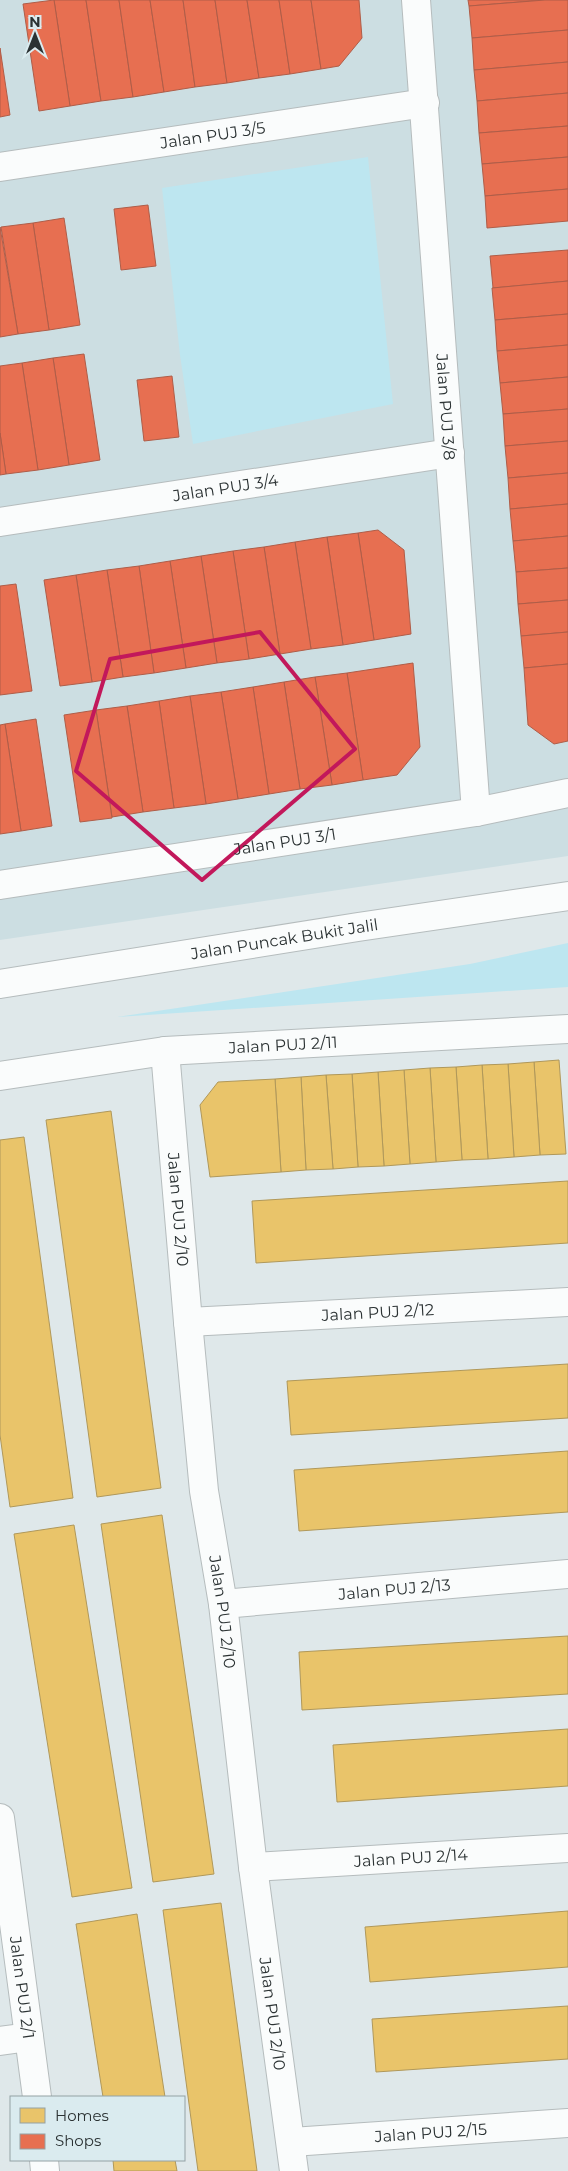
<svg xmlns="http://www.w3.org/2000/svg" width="568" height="2171" font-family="Montserrat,sans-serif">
<rect width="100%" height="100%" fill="#dfe8ea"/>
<!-- built -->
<path fill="#ccdee2" d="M0,0H568V856L0,940Z"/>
<!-- green -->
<g fill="#bde6f0">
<path d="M368,157L393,404L193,444L180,355L162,188Z"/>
<path d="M568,943V987L117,1017L470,964Z"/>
</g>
<!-- homes -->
<g fill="#e9c46a" stroke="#b0985a">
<path d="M559,1060L566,1154L540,1155L534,1062Z"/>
<path d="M534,1062L540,1155L514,1157L508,1064Z"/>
<path d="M508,1064L514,1157L488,1159L482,1065Z"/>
<path d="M482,1065L488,1159L462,1160L456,1067Z"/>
<path d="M456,1067L462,1160L436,1162L430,1068Z"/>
<path d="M430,1068L436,1162L410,1164L404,1070Z"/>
<path d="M404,1070L410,1164L384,1166L378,1072Z"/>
<path d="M378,1072L384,1166L358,1167L352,1074Z"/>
<path d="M352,1074L358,1167L333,1169L326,1075Z"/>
<path d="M326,1075L333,1169L306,1170L301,1077Z"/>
<path d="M301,1077L306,1170L281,1172L275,1079Z"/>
<path d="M275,1079L281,1172L210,1177L200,1105L218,1082Z"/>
<path d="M111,1111L161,1488L97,1497L46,1120Z"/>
<path d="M24,1137L73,1498L10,1507L0,1435V1140Z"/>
<path d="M568,1181V1243L256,1263L252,1201Z"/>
<path d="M568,1364V1418L291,1435L287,1381Z"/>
<path d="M568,1451V1512L299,1531L294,1470Z"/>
<path d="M162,1515L214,1874L153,1882L101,1524Z"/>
<path d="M74,1525L132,1888L72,1897L14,1534Z"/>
<path d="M568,1636V1694L302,1710L299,1652Z"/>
<path d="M568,1729V1786L337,1802L333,1745Z"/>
<path d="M221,1903L257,2171H198L163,1910Z"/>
<path d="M568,1911V1967L370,1982L365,1927Z"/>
<path d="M137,1914L165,2097H103L76,1924Z"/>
<path d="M568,2006V2059L376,2072L372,2019Z"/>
<path d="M113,2160H175L177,2171H114Z"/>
</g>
<!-- shops -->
<g fill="#e76f51" stroke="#af5d48">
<path d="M54,0H86L101,101L70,106Z"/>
<path d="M54,0L70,106L39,111L23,4Z"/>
<path d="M86,0H119L133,97L101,101Z"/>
<path d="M119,0H150L164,92L133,97Z"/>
<path d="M150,0H183L195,87L164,92Z"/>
<path d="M183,0H215L227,83L195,87Z"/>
<path d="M215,0H247L259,78L227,83Z"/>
<path d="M247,0H279L290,74L259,78Z"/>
<path d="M279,0H311L321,69L290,74Z"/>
<path d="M311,0H359L362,38L339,66L321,69Z"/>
<path d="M468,0H545L469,6Z"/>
<path d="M545,0H568V30L472,38L469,6Z"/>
<path d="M568,30V62L474,70L472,38Z"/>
<path d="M0,48L10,115L0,117Z"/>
<path d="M568,62V93L477,101L474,70Z"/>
<path d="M568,93V126L479,133L477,101Z"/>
<path d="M568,126V157L482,164L479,133Z"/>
<path d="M568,157V189L485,196L482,164Z"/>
<path d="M568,189V221L487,228L485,196Z"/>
<path d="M148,205L156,266L121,270L114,209Z"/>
<path d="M64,218L80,325L49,330L33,223Z"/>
<path d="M33,223L49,330L18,334L1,227Z"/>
<path d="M0,227L18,334L0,337Z"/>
<path d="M568,250V281L493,288L490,256Z"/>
<path d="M568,281V314L495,320L492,288Z"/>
<path d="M568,314V345L497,351L495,320Z"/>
<path d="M568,345V377L500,383L497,351Z"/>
<path d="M84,354L100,460L69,465L53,358Z"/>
<path d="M53,358L69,465L38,470L22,363Z"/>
<path d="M22,363L38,470L6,474L0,433V366Z"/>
<path d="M172,376L179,437L144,441L137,380Z"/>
<path d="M568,377V409L503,414L500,383Z"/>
<path d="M568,409V441L505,446L503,414Z"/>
<path d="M0,433L6,474L0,475Z"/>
<path d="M568,441V473L508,478L505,446Z"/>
<path d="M568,473V504L510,509L508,478Z"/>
<path d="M568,504V536L513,541L510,509Z"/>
<path d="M378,530L404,550L411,634L374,640L358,533Z"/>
<path d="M358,533L374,640L343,645L327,537Z"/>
<path d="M568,536V568L516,572L513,541Z"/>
<path d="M327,537L343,645L311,649L295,542Z"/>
<path d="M295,542L311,649L280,654L264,547Z"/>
<path d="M264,547L280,654L249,659L233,551Z"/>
<path d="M233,551L249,659L217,663L201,556Z"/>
<path d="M201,556L217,663L186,668L170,561Z"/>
<path d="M170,561L186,668L154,673L139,566Z"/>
<path d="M139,566L154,673L123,677L107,570Z"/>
<path d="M568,568V600L518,604L516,572Z"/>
<path d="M107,570L123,677L92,682L76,575Z"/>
<path d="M76,575L92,682L60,686L44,580Z"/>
<path d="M16,584L32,691L0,695V586Z"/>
<path d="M568,600V632L521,636L518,604Z"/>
<path d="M568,632V664L524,668L521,636Z"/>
<path d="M413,663L420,747L397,775L363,780L347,673Z"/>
<path d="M568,664V741L554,744L528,725L524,668Z"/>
<path d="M347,673L363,780L332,785L315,677Z"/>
<path d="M315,677L332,785L300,789L284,682Z"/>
<path d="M284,682L300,789L269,794L253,687Z"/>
<path d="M253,687L269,794L238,799L221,692Z"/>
<path d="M221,692L238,799L206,804L190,696Z"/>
<path d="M190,696L206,804L174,808L159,701Z"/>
<path d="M159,701L174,808L143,812L127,706Z"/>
<path d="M127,706L143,812L112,817L96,710Z"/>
<path d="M96,710L112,818L80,822L64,715Z"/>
<path d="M36,719L52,826L21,831L5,724Z"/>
<path d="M5,724L21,831L0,834V725Z"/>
</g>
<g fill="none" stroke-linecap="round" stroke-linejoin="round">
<defs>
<g id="minor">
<path id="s1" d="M416,0L476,812"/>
<path id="s2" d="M0,167L425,103"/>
<path id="s3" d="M0,522L450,453"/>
<path id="s4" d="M0,885L476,812L568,793"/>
<path id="s5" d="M165,1051L188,1322L204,1491L223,1604L253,1867L294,2171"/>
<path id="s6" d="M0,1076L165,1051L568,1029"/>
<path id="s7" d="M188,1322L568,1302"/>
<path id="s8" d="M223,1604L568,1574"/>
<path id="s9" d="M0,1818L37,2097"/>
<path id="s10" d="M253,1867L568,1848"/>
<path d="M0,2041L29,2037"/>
<path id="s11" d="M292,2142L568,2123"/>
<path d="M44,2160L45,2171"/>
</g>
<g id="tertiary">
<path id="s12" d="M0,984L358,927L568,896"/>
</g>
</defs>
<!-- minor casing -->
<use href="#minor" stroke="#b5bcbd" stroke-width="30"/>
<!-- tertiary casing -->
<use href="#tertiary" stroke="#b5bcbd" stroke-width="30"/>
<!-- minor -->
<use href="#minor" stroke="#fafcfc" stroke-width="28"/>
<!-- tertiary -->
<use href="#tertiary" stroke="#fafcfc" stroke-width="28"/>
</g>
<!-- marked area -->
<path fill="none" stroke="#c2185b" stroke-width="4" stroke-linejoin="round" d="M260,632L355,749L202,880L76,771L110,659Z"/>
<g text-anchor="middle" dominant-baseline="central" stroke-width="5" stroke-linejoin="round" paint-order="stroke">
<!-- street labels -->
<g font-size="16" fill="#2b3233" stroke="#daebef">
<text stroke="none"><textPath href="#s2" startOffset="215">Jalan PUJ 3/5</textPath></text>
<text stroke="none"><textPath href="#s1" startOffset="408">Jalan PUJ 3/8</textPath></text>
<text stroke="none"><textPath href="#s3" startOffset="228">Jalan PUJ 3/4</textPath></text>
<text stroke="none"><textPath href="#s4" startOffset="288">Jalan PUJ 3/1</textPath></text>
<text stroke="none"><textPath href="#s12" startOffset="288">Jalan Puncak Bukit Jalil</textPath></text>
<text stroke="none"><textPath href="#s6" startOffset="285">Jalan PUJ 2/11</textPath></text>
<text stroke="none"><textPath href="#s5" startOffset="159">Jalan PUJ 2/10</textPath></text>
<text stroke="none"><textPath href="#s7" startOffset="190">Jalan PUJ 2/12</textPath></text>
<text stroke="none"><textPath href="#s8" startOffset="172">Jalan PUJ 2/13</textPath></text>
<text stroke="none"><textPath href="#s5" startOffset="564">Jalan PUJ 2/10</textPath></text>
<text stroke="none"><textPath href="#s10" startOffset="158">Jalan PUJ 2/14</textPath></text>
<text stroke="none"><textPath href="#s9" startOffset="171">Jalan PUJ 2/1</textPath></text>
<text stroke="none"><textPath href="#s5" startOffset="969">Jalan PUJ 2/10</textPath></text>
<text stroke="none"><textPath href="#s11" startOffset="139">Jalan PUJ 2/15</textPath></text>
</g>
</g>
<!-- legend -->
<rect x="10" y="2096" width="175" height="65" fill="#daebef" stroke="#94a1a4"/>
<rect x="20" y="2108" width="25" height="15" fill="#e9c46a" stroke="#94a1a4"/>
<text x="55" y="2121" font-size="15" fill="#2b3233">Homes</text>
<rect x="20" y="2134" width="25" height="15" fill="#e76f51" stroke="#94a1a4"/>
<text x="55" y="2146" font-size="15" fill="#2b3233">Shops</text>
<!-- north arrow -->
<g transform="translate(35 35)" stroke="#daebef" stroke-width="4" paint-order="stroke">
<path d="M0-4L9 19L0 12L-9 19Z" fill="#2b3233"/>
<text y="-8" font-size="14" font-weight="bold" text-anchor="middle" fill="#2b3233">N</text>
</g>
</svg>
